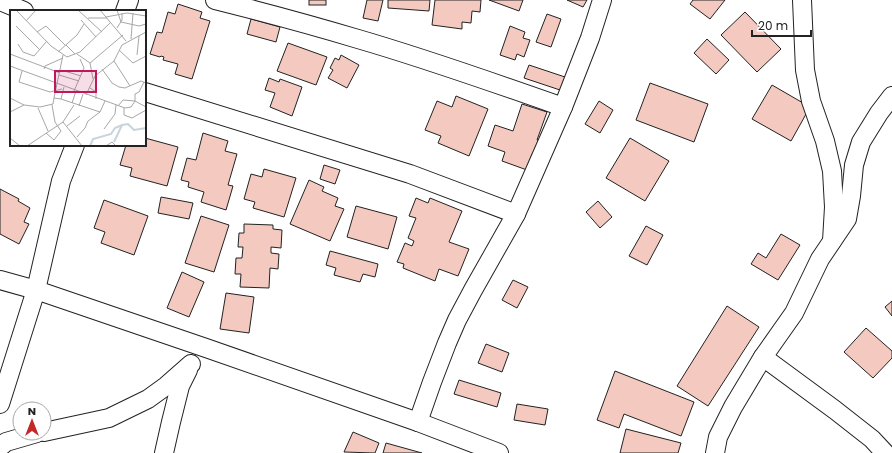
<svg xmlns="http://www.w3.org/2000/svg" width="892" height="453" font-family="Poppins,sans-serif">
<rect width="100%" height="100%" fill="#fff"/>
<!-- building -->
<g fill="#f3c9c0" stroke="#222">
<rect x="309" y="0" width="17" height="5"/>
<path d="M367,0H383L378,21L363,18Z"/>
<path d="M388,0H430L429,11L388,8Z"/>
<path d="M435,0H481L480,12L472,11L471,23L462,22V29L432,25Z"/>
<path d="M489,0H523L519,11Z"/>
<path d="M567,0H587L583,7Z"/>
<path d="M693,0H725L710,19L690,4Z"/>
<path d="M178,4L202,12L200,18L210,21L192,79L175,74L178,64L163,60L164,57L161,56L160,57L150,54L157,32L162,33L168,12L175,14Z"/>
<path d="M745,12L781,49L757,72L721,35Z"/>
<path d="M547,14L561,19L551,47L536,42Z"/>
<path d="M251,19L280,27L276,42L247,34Z"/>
<path d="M510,26L525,32L523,38L530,40L524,57L517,54L515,60L500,55Z"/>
<path d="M707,39L729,60L716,74L694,53Z"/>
<path d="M288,43L327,57L316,85L277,71Z"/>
<path d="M341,55L359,65L347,88L328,78L333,70L330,68L335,58L339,60Z"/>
<path d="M529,65L568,78L563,91L524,78Z"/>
<path d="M269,78L279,82L280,79L302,87L292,116L270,107L275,93L265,90Z"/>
<path d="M650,83L708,104L694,142L636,120Z"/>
<path d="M772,85L810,107L791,141L752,119Z"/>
<path d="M456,96L488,109L469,156L438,143L441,136L425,130L437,101L452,107Z"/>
<path d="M599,101L613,110L600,133L585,124Z"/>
<path d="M522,104L547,112L537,140L543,142L538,157L532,154L527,170L502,161L505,152L488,146L495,125L513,131Z"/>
<path d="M203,133L228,141L225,151L237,154L228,185L233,186L226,210L201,202L204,192L188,187L189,182L181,180L187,158L196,160Z"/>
<path d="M145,138L178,147L167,186L130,176L132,168L120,165L126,145H145Z"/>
<path d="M630,138L669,161L645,201L606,178Z"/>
<path d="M324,165L340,170L335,184L320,179Z"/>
<path d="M264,169L296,178L284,217L253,208L255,202L244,199L251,174L262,177Z"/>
<path d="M309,180L324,187L322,191L338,198L335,206L344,209L330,241L290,224Z"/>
<path d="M0,189L19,199L18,201L30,208L24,222L29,224L19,244L0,234Z"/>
<path d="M161,197L193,203L189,219L158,213Z"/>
<path d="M416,198L428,203L430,198L462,211L449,242L469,249L458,276L439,269L435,281L403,268L404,264L397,262L405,243L412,246L414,241L408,238L416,218L409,216Z"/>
<path d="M104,200L148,216L134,255L101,243L105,232L94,228Z"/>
<path d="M598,201L612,217L600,228L586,212Z"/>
<path d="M356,206L397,217L388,249L347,237Z"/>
<path d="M201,216L229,225L214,272L185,263Z"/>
<path d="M244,224L273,225V229L282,230L281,248L271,247V253L279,254L278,269L270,268L269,288L240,287L241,274H235L236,258H242L243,247H238L239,233H244Z"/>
<path d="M646,226L663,235L647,265L629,256Z"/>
<path d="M781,234L800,245L778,280L751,264L758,253L766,258Z"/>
<path d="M330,251L378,264L375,277L363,274L360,282L334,275L336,268L326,265Z"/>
<path d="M182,272L204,282L189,317L167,308Z"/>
<path d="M513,280L528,287L517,308L502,300Z"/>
<path d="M226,293L254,297L249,333L220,329Z"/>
<path d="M892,301V316L885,307Z"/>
<path d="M727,306L759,327L708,406L677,386Z"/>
<path d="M866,328L892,351V358L873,378L844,352Z"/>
<path d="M486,344L509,353L502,372L478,363Z"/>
<path d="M615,371L694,402L681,436L624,414L619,428L597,420Z"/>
<path d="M459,380L501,393L497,407L454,394Z"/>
<path d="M517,404L548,409L545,425L514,420Z"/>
<path d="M626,429L681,443L678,453H620Z"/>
<path d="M353,432L379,443L375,453L344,452Z"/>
<path d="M386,443L422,453H383Z"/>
</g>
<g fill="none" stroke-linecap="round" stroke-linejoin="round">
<defs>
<g id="street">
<path d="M215,0C263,12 311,25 358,39C427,59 495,83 563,107"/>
<path d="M802,0L805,70L811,101L825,141L832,171L834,207L832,241"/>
<path d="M0,1L24,11"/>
<path d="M125,11L129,0"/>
<path d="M145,92L410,174L516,214"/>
<path d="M0,280L36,290L206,348L418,422L499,453"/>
<path d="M763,357L835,410L872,439L885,453"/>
<path d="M0,404L36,290L61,181L75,145"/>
<path d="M418,422L432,382L447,343L457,320L473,290L516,214L563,107L590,38L602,0"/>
<path d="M44,432L109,418L148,399L166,386L191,364"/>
<path d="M0,447L6,442L37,433"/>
<path d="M164,453L171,422L180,386L188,370"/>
<path d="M715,453L718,437L733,407L763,357L794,313L820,259L847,219L851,196L854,165L861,142L879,113L892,96"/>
</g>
</defs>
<!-- street casing -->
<use href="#street" stroke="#222" stroke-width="20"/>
<!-- street -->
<use href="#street" stroke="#fff" stroke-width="18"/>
</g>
<!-- overview -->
<g transform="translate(10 10)">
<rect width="136" height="136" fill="#fff"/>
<path fill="none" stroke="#c7d3dd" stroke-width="2" d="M104,132L112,115M80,136L83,129L101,124L105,118L112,115L118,114L124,120L136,118"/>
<path fill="none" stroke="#a7a7a7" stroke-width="1" d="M6,0L41,36L57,47L70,42L101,12M68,0L92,22M90,0L116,31M107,0L111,12L129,16L136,14M96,7L117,3L136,6M78,8H97M71,10L86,27M16,11L26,0M6,16L30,40M107,18L112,10V3M27,22L36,16L55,35M121,29L123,3M8,34L13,42L24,46L37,31M56,35L65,44M109,40L123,53L136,46M48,42L67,25L74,14M0,44L50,63M67,44L80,53L83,69M53,45L44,88L51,89L54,77M127,45L129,26M104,51L120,76M80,53L113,25M0,56L115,98L121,97L125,91L136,97M34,59L35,56L53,48M92,59L102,73L109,77L115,78L131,71L136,73M51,60L71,66M12,61L9,72L40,82L52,79M49,65L69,71M80,78L86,82V89M64,81L74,58L70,49M76,85L85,66L104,51L112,35L136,22M0,88L14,95L30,97L43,94L44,88M51,89L90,102M125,91V84L129,82L134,72M62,93L66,81M69,96L73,84M108,96L113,90L125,91M28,98L38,121M114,98V105L122,108L136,100M0,102L14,95M53,112L72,136M57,116L70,106M94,119L105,104L106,95M36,123L44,130L51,121L45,112L42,95M67,127L75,118L78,111L90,102L95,91M0,128L10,136M17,136L53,112L64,95M96,136L102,132L106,136"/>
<path fill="#c2185b" fill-opacity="0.15" stroke="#c2185b" stroke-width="2" d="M45,61H86V82H45Z"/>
<rect width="136" height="136" fill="none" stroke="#222" stroke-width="2"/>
</g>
<!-- north arrow -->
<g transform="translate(32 421)"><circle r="19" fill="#ffffff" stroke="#a7a7a7"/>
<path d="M0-3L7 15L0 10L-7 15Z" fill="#c62828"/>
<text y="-6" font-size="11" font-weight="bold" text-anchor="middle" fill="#222222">N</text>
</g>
<!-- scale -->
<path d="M752 30v6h59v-6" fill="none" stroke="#222222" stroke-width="2"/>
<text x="758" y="30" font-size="12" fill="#222222" stroke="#ffffff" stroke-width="3" paint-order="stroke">20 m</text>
</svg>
